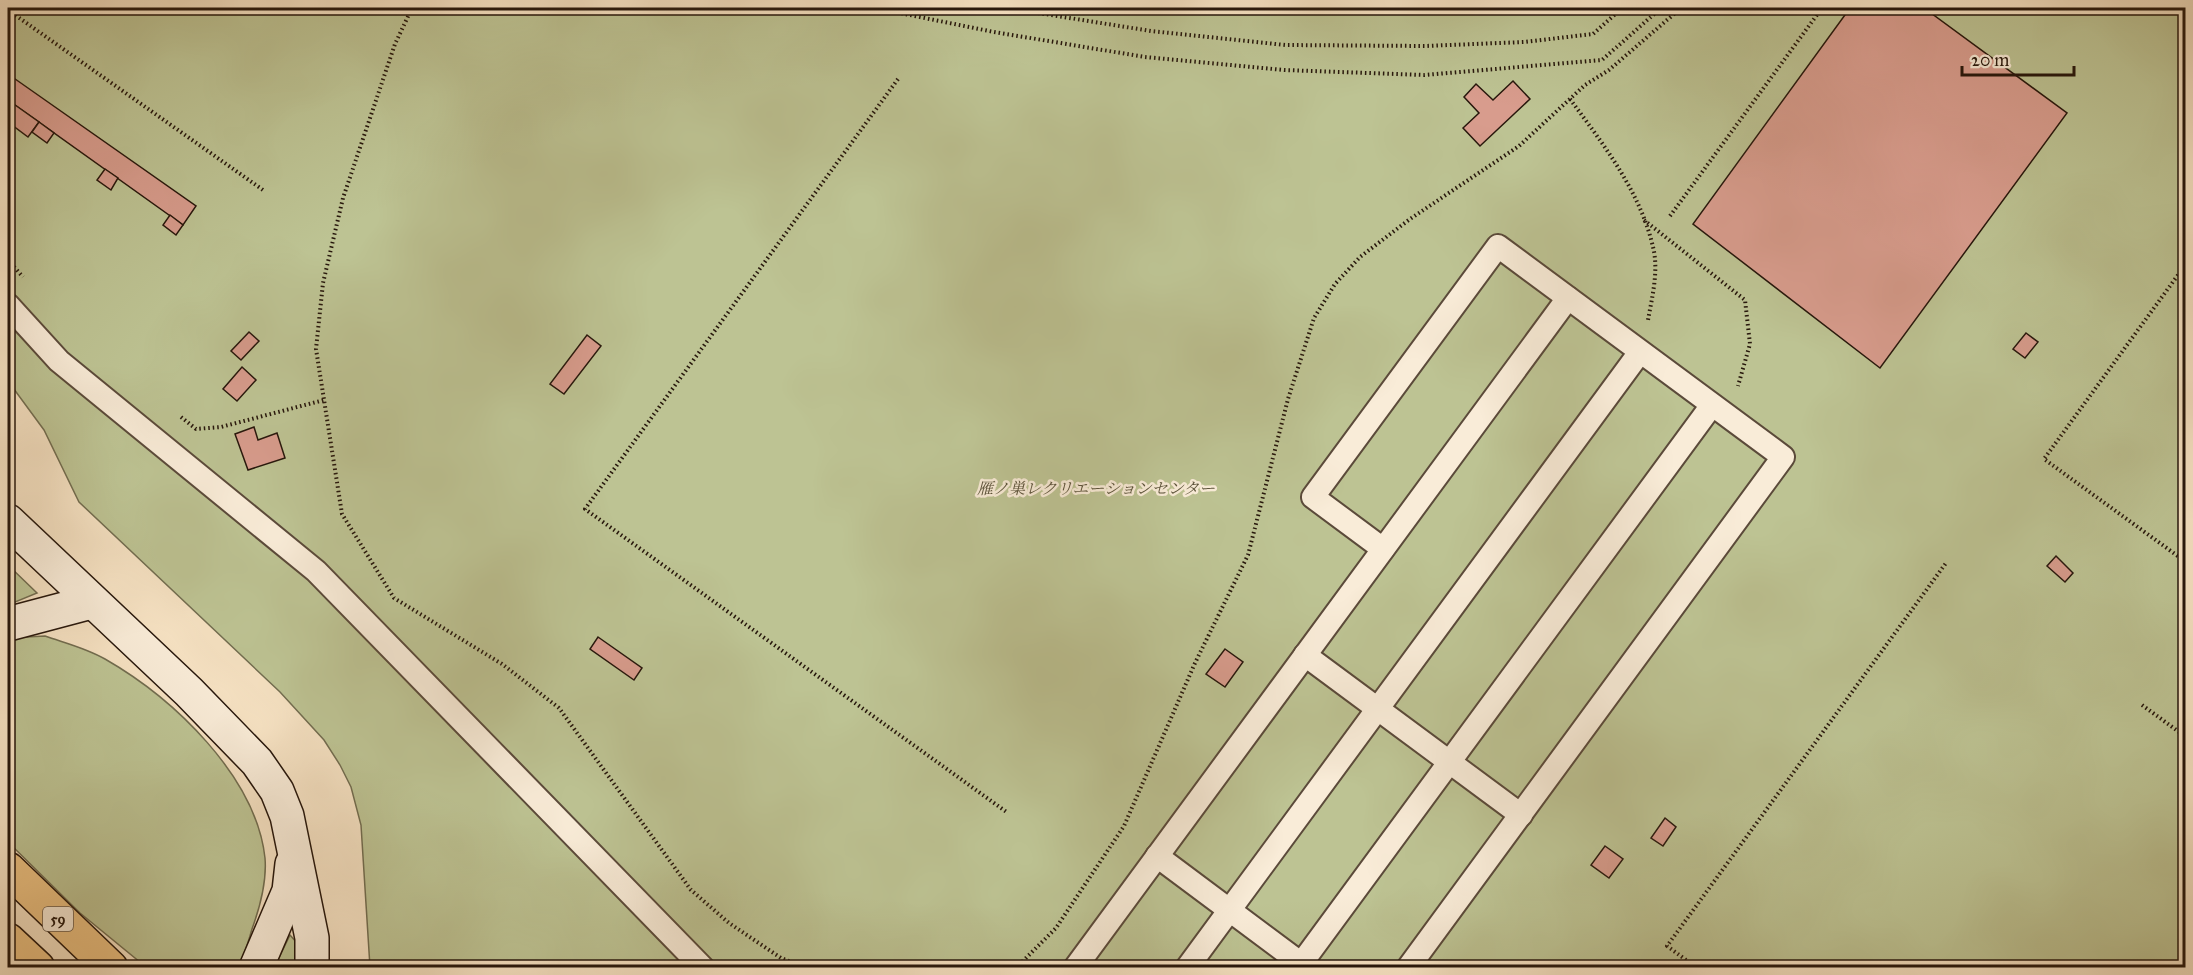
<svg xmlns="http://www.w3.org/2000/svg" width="2193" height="975" font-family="'IM FELL Great Primer','Noto Serif JP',serif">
<rect width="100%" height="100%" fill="#f6e2c3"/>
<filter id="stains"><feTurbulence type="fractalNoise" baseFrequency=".00333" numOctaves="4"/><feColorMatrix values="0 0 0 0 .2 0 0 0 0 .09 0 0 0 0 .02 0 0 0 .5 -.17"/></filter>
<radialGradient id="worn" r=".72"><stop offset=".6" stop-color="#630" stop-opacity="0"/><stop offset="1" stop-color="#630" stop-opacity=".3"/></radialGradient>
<!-- green -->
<g fill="#bdc393" stroke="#726d50" stroke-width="1.5">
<path d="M8,8H2185V967H370L361,825L351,787L340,765L324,740L280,692L79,502L44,430L8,381Z"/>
<path d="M8,565L37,593L8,605Z"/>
<path d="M45,636C65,643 86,648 105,659C173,698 256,776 265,858C267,882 260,907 252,929C248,942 245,956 237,967H146L80,913L8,842V638Z"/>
<path d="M290,935L297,943V967L274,968Z"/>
</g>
<!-- building -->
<g fill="#d89c8d" stroke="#27170c" stroke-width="1.5">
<path d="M1850,8H1924L2067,113L1880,368L1693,224Z"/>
<path d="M8,74L196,206L183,225L8,100Z"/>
<path d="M1513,81L1530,99L1480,146L1463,128L1479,113L1464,97L1476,84L1493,100Z"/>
<path d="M8,100L39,122L28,137L8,122Z"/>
<path d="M39,122L54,133L47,143L32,132Z"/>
<path d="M105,169L118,178L111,190L97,180Z"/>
<path d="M170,215L183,225L176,235L163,225Z"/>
<path d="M249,332L259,341L241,360L231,351Z"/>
<path d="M2026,333L2038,342L2025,358L2013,349Z"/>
<path d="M587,335L601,346L564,394L550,384Z"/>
<path d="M242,367L256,380L237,401L223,389Z"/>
<path d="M254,427L258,440L277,433L285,458L248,470L235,434Z"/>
<path d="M2056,556L2073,573L2065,582L2047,566Z"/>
<path d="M598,637L642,668L634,680L590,649Z"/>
<path d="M1225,649L1243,662L1225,687L1206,674Z"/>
<path d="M1665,818L1676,827L1663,846L1651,838Z"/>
<path d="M1605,846L1623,859L1609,878L1591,865Z"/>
</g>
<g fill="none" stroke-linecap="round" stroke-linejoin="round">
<defs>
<g id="lane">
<path d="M8,305L59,361L316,571L703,968"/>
<path d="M1383,549L1313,497L1498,246L1783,457L1408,968"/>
<path d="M1305,655L1521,815"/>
<path d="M1157,856L1307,968"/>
<path d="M1075,968L1568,298"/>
<path d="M1187,968L1640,352"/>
<path d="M1298,968L1712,405"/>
</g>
<g id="secondary">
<path d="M8,521L189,692L257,762L277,791L287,816L312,938V968"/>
<path d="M8,624L91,602"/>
<path d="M8,963L12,968"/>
<path d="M256,968L289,891L292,864"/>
</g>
<g id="primary">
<path d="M8,869L111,968"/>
<path d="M8,940L38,968"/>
</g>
</defs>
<!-- lane casing -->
<use href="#lane" stroke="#5b4a3a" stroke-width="26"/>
<!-- secondary casing -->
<use href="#secondary" stroke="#27170c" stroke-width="36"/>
<!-- primary casing -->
<use href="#primary" stroke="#27170c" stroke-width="36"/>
<!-- path -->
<g stroke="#27170c" stroke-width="4" stroke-dasharray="1.5 3" stroke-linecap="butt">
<path d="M412,8L395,44L343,198L323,283L316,349L342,514L394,598L502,664L559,708L691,890L729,923L781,958L807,968"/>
<path d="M875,8L994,32L1145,57L1284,70L1424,75L1602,60L1661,8"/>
<path d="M1007,8L1151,31L1285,45L1425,46L1524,42L1593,34L1622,8"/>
<path d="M8,10L263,190"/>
<path d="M898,79L585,509L1008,813"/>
<path d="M1570,99C1603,144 1640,191 1653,247C1659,270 1652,298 1648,320"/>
<path d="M1670,216L1822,8"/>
<path d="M1644,220L1745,300L1750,344L1738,386"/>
<path d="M8,260L23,277"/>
<path d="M2186,264L2044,459L2186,562"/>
<path d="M181,417L196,429L221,427L324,400"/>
<path d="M2142,705L2186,737"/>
<path d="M1016,968L1056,928L1124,826L1195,663L1248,555L1288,399L1314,318L1335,284L1360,257L1410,219L1519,146L1585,85L1609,70L1681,8"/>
<path d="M1697,968L1667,946L1946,563"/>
</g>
<!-- lane -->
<use href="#lane" stroke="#f9ecd8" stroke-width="22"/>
<!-- secondary -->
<use href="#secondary" stroke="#f9ecd8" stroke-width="33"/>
<!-- primary -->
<use href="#primary" stroke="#ebc182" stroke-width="33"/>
</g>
<g text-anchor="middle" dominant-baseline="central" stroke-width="5" stroke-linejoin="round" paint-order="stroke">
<!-- shield labels -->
<rect fill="#f9ecd8" stroke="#665749" stroke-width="1.5" x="43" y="907" width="30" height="24" rx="4.5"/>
<g font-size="15" font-weight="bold" fill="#27170c">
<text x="58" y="919">59</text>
</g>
<!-- park labels -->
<g font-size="16" font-style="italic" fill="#5c533b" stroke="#f9ecd8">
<text x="1096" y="488">雁ノ巣レクリエーションセンター</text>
</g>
</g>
<!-- margin -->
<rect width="2193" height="975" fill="none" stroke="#f6e2c3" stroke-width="30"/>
<rect x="9" y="9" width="2175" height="957" fill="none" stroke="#27170c" stroke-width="3"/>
<rect x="15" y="15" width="2163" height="945" fill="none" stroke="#27170c" stroke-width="1.5"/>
<!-- scale -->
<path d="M1962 66v9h112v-9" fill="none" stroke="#27170c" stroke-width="3"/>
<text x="1971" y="66" font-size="18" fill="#27170c" stroke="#f9ecd8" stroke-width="4.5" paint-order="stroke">20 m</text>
<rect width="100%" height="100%" filter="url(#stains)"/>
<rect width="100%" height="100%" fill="url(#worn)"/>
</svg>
